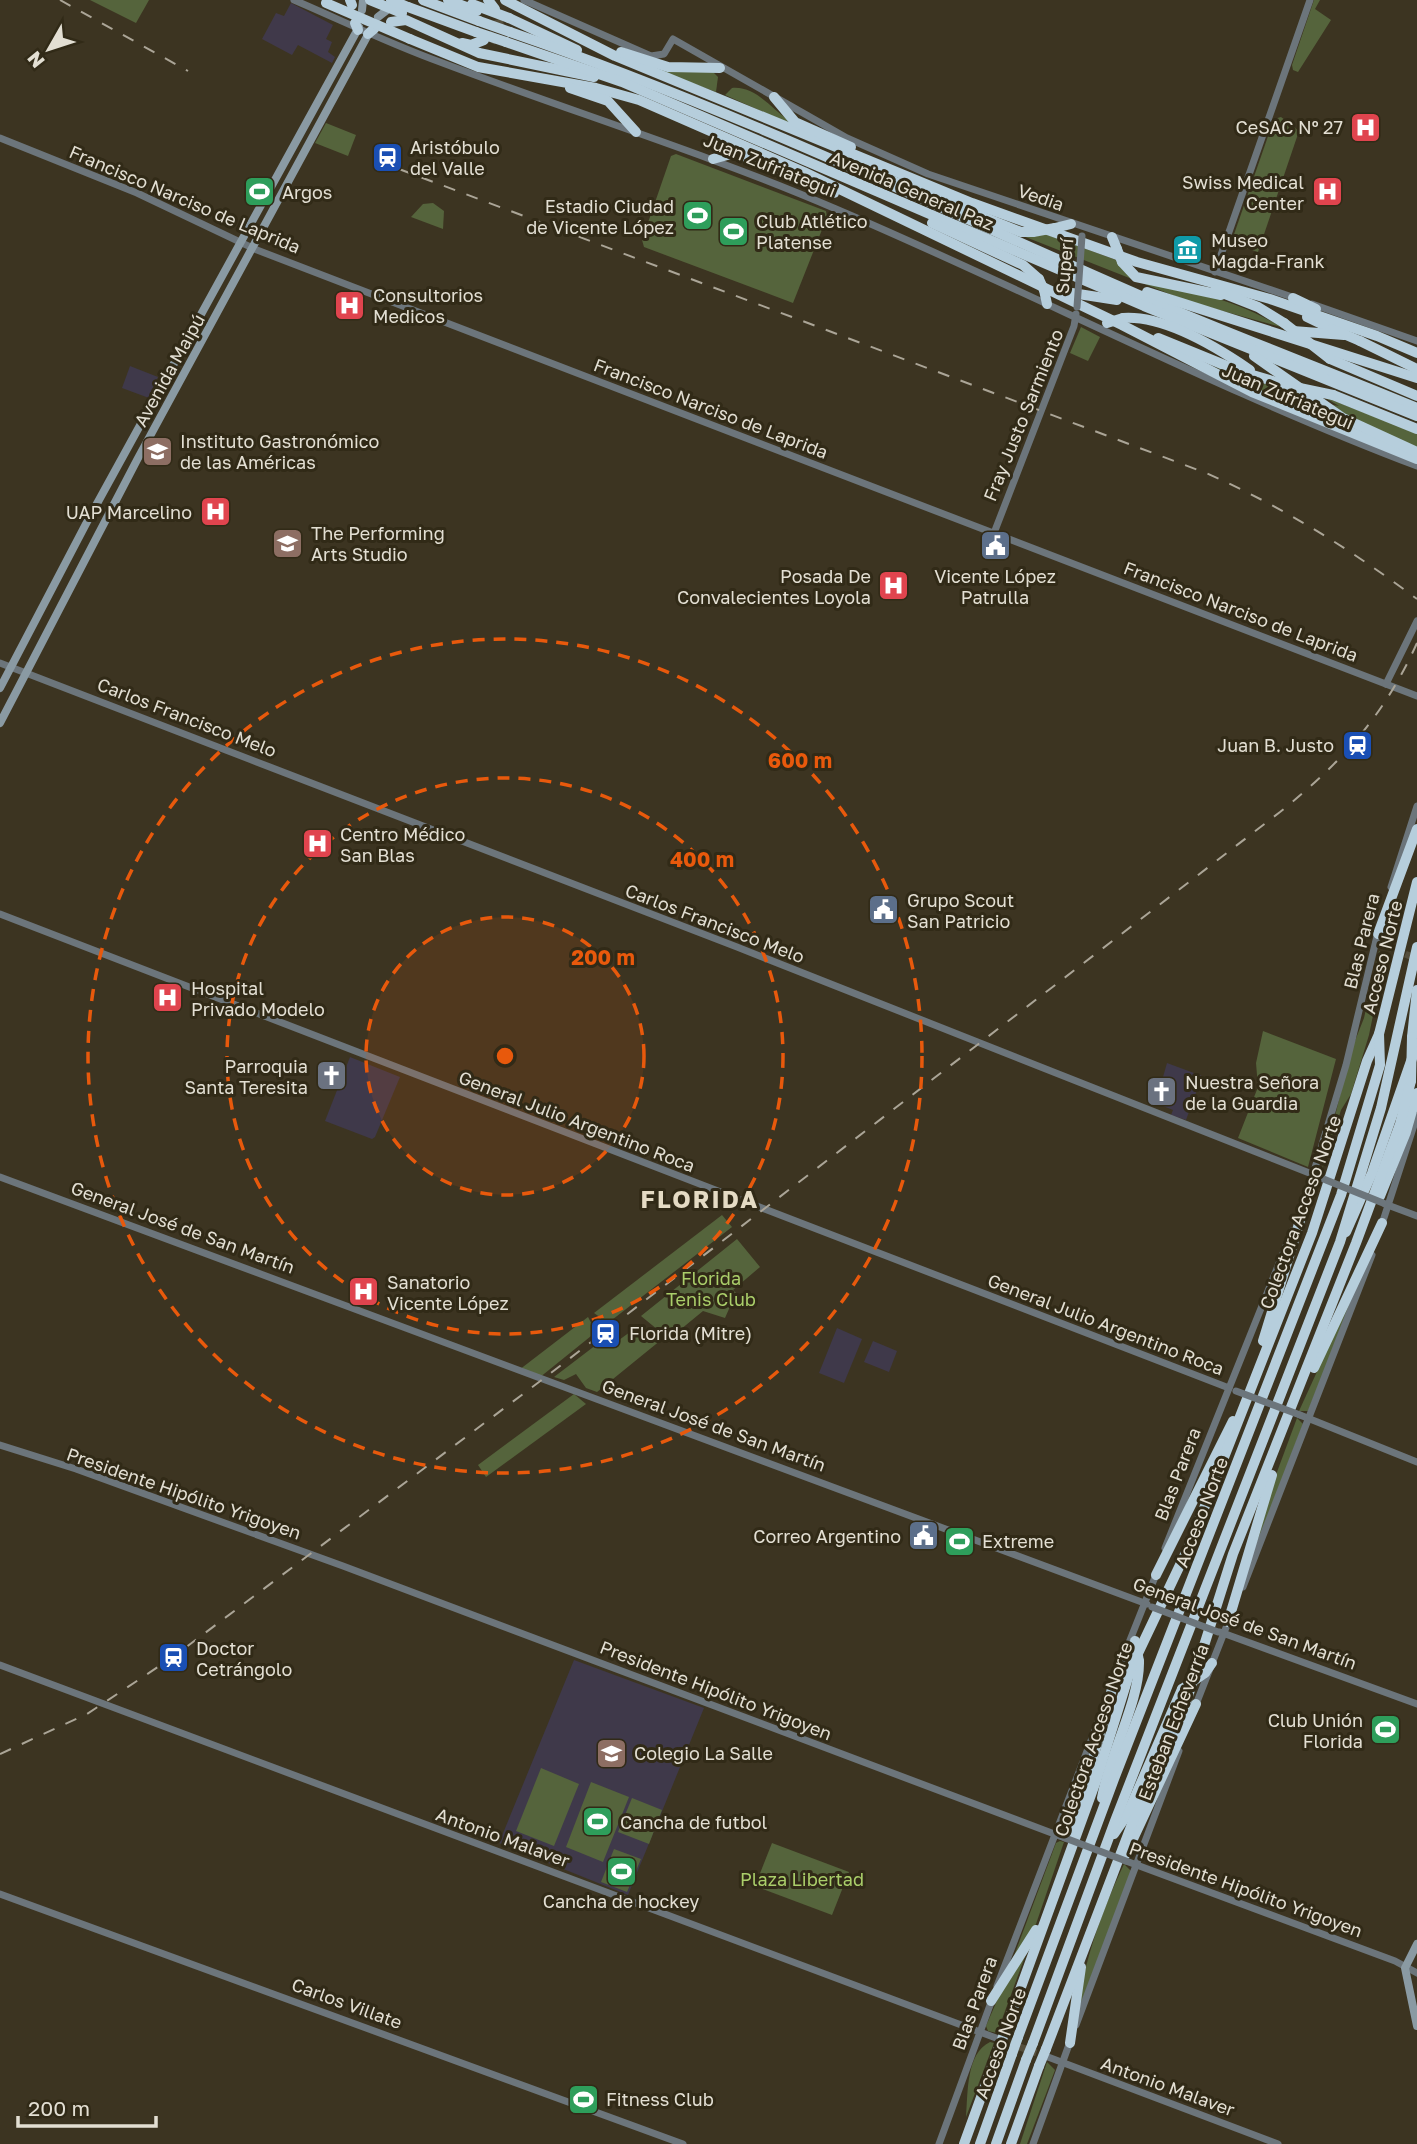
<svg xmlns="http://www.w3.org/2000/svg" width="1417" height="2144" font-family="'Golos Text',sans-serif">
<rect width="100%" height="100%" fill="#3c3421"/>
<!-- industrial -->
<path fill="#40394a" d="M291,3L333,25L326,39L332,42L328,52L335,57L332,63L298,45L292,55L262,39L276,13L284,16Z"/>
<!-- education -->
<g fill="#3f394a">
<path d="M130,366L158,377L149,398L122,388Z"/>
<path d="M350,1057L400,1077L375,1137L372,1139L325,1121Z"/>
<path d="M1167,1063L1202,1076L1186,1120L1171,1115L1173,1110L1163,1106L1172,1080L1163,1077Z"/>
<path d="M837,1328L862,1339L844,1383L819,1373Z"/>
<path d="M873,1341L897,1351L889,1372L864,1362Z"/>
<path d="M574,1660L704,1708L628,1895L499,1843Z"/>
</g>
<!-- green -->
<g fill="#55643c">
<path d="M90,0H149L136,23Z"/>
<path d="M1314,0H1320L1315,9L1331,20L1298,72L1293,70L1292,65Z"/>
<path d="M627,59L712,71L718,77L716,92Z"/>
<path d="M732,88C755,86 770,107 787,119C805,133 830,141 851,151L725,95Z"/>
<path d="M1281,117L1299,131L1258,252L1231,243L1274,119Z"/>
<path d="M326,123L356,135L348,156L315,143Z"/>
<path d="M676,154L826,211L827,217L793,303L644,247L642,240L671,156Z"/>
<path d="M433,203L444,211L443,229L411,217L423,204Z"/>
<path d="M1013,232L1042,233L1119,261L1129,276C1182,289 1234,298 1281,327L1190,302Z"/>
<path d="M1081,327L1100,337L1088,361L1070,353Z"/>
<path d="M1205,361L1261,383L1292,390L1337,423L1261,392Z"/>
<path d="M1324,397L1417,433V448L1359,423L1328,404L1339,406Z"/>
<path d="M1379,951L1385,956L1369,1035L1351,1094L1341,1110L1321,1173L1351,1051L1364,1018Z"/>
<path d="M1263,1031L1336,1059L1308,1167L1238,1138L1258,1087L1256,1063Z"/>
<path d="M722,1215L732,1227L608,1323L594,1313Z"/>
<path d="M737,1239L760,1267L733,1290L736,1293L725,1318L703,1311L669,1339L641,1316Z"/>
<path d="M1353,1293L1355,1294L1308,1411H1299Z"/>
<path d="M588,1317L596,1332L539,1378L519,1370Z"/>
<path d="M641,1324L661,1340L597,1392L586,1388L576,1374L564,1380L554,1377L613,1332L619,1340Z"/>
<path d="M574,1394L586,1404L486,1477L478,1465Z"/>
<path d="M1297,1418L1303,1424L1245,1576L1277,1472Z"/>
<path d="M541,1768L579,1784L554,1846L516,1831Z"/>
<path d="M591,1782L629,1797L603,1862L566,1847Z"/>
<path d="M632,1798L662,1810L649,1844L618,1832Z"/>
<path d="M1060,1841L1064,1842L1036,1924L1008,1972L1056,1843Z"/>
<path d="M772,1843L849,1872L832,1915L755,1886Z"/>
<path d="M614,1849L641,1859L627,1892L601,1882Z"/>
<path d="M1124,1864L1131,1871L1077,2014C1084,1960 1101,1913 1124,1864Z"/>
<path d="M1027,1951L997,2033L988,2031L986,2026L999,1996Z"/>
<path d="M990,2042L994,2043L966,2117C968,2093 966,2053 990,2042Z"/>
<path d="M1047,2062L1055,2070L1027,2144H1020Z"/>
</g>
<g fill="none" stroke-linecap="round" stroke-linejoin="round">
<!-- tertiary-tunnel -->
<g stroke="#554e3c" stroke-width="7" stroke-dasharray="7 3.5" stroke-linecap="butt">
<path d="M1386,946L1417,959"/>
<path d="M1000,2040L1048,2057"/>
</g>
<!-- motorway-tunnel -->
<path stroke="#554e3c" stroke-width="10" stroke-dasharray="10 5" stroke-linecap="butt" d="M490,42L499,26L495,9"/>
<!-- tertiary -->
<g stroke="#6c757b" stroke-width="7">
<path d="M294,0C343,21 390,44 440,62C572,112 706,153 836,209C1031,292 1219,391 1417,466"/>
<path d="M524,0L651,56L664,54L673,39L847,138L928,174L1298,299"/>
<path d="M0,138L137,193L257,250L1417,696"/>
<path d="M1215,272L1310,0"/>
<path d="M1312,304L1417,341"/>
<path d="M994,533L1074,326L1076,314"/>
<path d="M0,663L737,947L1317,1176"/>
<path d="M1386,684L1417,621"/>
<path d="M1391,887L1417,806"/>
<path d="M0,914L1229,1388"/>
<path d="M1376,942L1386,946"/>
<path d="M0,1177L1147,1604"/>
<path d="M1308,1191L1346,1065L1378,932"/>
<path d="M1385,1204L1417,1216"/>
<path d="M1381,1227L1417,1116"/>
<path d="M1300,1415L1417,1462"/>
<path d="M0,1445L76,1469L343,1566L1065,1838"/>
<path d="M1165,1548L1292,1231"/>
<path d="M1243,1587L1372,1255"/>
<path d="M1220,1632L1417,1704"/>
<path d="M0,1665L996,2038"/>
<path d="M1111,1688L1157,1572"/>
<path d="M1195,1707L1229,1620"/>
<path d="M1126,1861L1395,1961L1417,1973"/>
<path d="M0,1894L683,2144"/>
<path d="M997,1986L1102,1712"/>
<path d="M1076,2025L1179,1751"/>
<path d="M1048,2057L1278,2144"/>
<path d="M939,2144L993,1997"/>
<path d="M1033,2144L1071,2039"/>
</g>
<!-- secondary -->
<g stroke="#8a9aa3" stroke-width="8">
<path d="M362,10L363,0"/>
<path d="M378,17L387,10"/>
<path d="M0,688L88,520L359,27"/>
<path d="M0,723L137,460L370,31"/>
<path d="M1417,1944L1405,1968L1417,2026"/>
</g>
<!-- motorway -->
<g stroke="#b6cedc" stroke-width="10">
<path d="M350,0L352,5"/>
<path d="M423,0L479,21"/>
<path d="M448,0L477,11"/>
<path d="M488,0L495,9"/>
<path d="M505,0L615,56L972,203L1137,262L1270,299L1377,336L1417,353"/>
<path d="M408,7L476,32"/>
<path d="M509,18L577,50"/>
<path d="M391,22L406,20L479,53L594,77"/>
<path d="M355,23L358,30"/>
<path d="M510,32C728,107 937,207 1148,299C1237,337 1328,371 1417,408"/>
<path d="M368,34L374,29"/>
<path d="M410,39L478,67L596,88L639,100L804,172L1122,325L1252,392L1417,459"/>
<path d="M506,42L622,82L1144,306L1417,416"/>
<path d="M462,43L471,45L484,40"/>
<path d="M621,52L668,67L720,68"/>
<path d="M570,88L608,101L636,132"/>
<path d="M774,97L795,122L851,147"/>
<path d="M713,159L731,154L741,155L834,193"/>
<path d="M893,181L1021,232H1033"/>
<path d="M932,223L1023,265L1039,279"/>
<path d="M1055,228L1071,224"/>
<path d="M1112,237L1117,249"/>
<path d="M1122,262L1136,277L1221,295"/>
<path d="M1044,290L1047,304"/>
<path d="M1215,290L1258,307L1284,323"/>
<path d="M1059,291L1117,300"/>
<path d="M1147,292L1417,378"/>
<path d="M1293,298L1316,309"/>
<path d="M1307,317L1332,329"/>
<path d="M1123,318C1165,315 1218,348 1250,370"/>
<path d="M1293,331L1344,335"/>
<path d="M1158,338L1239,371L1290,386"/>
<path d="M1360,341L1417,369"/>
<path d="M1254,356L1343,418L1417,452"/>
<path d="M1330,359L1417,396"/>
<path d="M1333,395L1417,429"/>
<path d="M1378,934L1417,829"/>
<path d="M1412,1037L1417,990"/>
<path d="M1380,1196L1406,1132L1417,1093"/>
<path d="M1346,1232L1372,1173L1417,1044"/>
<path d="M1263,1341L1310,1188"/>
<path d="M1314,1368L1382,1223"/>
<path d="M1156,1575L1233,1421"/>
<path d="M1228,1622L1272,1475"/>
<path d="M1205,1673L1212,1663"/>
<path d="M1102,1798C1109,1755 1140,1701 1139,1661"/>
<path d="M1114,1834L1127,1815L1182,1689"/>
<path d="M1072,1836L1113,1685"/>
<path d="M1126,1854L1196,1704"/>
<path d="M991,2001L1036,1930"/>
<path d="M1005,2031L1096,1781L1131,1668L1190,1544L1312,1233L1367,1061L1379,1034"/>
<path d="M1018,2037L1114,1779L1341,1195L1380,1065L1379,1034L1417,882"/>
<path d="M1033,2043L1115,1821L1340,1242L1381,1108L1417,947"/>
<path d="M1070,2043L1081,1967"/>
<path d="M1046,2049L1132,1824L1183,1712L1233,1554L1356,1243L1400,1124L1411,1081"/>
<path d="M964,2144L1000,2045"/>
<path d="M980,2144L1012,2054"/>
<path d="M996,2144L1026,2060"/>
<path d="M1011,2144L1039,2066"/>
</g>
<!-- rail -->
<g stroke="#aba597" stroke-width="2" stroke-dasharray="12 12" stroke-linecap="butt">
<path d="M60,0L188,71"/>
<path d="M399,169L1206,473C1283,507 1350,549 1417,599"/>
<path d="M0,1754L87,1714L173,1657L543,1379L1280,812C1342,762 1384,716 1417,643"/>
</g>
<!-- tertiary-bridge -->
<g stroke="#6c757b" stroke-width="7">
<path d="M1077,307L1082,236"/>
<path d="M1321,1178L1383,1203"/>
<path d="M1236,1391L1300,1415"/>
<path d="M1152,1607L1218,1632"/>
<path d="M1065,1838L1126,1861"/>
</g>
<!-- motorway-bridge -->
<g stroke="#b6cedc" stroke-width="10">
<path d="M370,0L402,13"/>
<path d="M391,0L408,7"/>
<path d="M326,3L410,39"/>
<path d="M472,4L509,18"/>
<path d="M479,21L510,32"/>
<path d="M476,32L506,42"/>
<path d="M1033,232L1055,228"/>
<path d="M1117,249L1122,262"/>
<path d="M1039,279L1044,290"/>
<path d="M1107,323L1123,318"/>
<path d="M1284,323L1330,359"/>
<path d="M1332,329L1360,341"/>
<path d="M1290,386L1333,395"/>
<path d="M1411,1081L1412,1037"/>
<path d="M1135,1641L1139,1661"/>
<path d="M1182,1689L1205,1673"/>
<path d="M1000,2045L1005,2031"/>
<path d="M1012,2054L1018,2037"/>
<path d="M1026,2060L1033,2043"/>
<path d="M1039,2066L1046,2049"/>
</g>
</g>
<!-- distance rings -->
<circle cx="505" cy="1056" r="139" fill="#e8590c" fill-opacity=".12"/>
<g fill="none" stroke="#e8590c" stroke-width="3.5" stroke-dasharray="12 9">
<circle cx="505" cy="1056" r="139"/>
<circle cx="505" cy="1056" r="278"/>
<circle cx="505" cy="1056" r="417"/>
</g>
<!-- icons -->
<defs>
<symbol id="hospital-square" viewBox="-11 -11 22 22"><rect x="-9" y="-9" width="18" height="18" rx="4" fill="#e0444e" stroke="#312a17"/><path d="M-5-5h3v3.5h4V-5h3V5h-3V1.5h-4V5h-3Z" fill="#fff"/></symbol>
<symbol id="station-square" viewBox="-11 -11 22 22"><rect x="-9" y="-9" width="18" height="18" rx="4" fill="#1a4fb4" stroke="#312a17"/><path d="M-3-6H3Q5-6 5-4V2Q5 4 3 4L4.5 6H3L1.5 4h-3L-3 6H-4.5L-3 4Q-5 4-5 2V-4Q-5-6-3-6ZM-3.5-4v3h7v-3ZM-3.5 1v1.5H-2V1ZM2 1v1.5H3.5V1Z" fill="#fff"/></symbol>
<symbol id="stadium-square" viewBox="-11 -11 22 22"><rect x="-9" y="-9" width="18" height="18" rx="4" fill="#2e9e5b" stroke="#312a17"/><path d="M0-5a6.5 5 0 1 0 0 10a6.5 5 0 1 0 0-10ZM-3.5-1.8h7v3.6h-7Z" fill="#fff"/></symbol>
<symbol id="museum-square" viewBox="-11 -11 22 22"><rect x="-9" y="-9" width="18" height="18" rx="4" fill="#0f9aa8" stroke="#312a17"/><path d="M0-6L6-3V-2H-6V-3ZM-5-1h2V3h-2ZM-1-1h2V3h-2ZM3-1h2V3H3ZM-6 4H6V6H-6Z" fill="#fff"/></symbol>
<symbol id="university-square" viewBox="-11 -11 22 22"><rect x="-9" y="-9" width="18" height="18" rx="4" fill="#8d6e63" stroke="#312a17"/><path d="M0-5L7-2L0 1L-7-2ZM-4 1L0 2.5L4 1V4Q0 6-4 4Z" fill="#fff"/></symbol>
<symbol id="civic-square" viewBox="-11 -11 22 22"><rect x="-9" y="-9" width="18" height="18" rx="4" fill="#5c6f8a" stroke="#312a17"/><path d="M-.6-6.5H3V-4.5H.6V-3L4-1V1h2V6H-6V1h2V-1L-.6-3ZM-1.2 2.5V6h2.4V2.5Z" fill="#fff"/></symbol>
<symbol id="church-square" viewBox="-11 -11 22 22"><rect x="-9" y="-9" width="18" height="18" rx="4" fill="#6b7280" stroke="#312a17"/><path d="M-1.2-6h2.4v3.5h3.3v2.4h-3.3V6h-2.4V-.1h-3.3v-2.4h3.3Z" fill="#fff"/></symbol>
<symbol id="school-square" viewBox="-11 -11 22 22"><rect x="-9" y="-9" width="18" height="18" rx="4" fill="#8d6e63" stroke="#312a17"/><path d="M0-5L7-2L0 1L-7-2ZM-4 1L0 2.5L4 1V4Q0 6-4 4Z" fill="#fff"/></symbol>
</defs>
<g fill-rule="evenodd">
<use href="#hospital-square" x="1348" y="110" width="35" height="35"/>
<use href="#station-square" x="370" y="140" width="35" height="35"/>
<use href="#stadium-square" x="242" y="174" width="35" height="35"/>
<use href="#hospital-square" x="1310" y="174" width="35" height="35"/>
<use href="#stadium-square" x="680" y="198" width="35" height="35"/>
<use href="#stadium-square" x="716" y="214" width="35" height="35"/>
<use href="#museum-square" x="1170" y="232" width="35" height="35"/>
<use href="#hospital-square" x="332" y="288" width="35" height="35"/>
<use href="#university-square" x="140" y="434" width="35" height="35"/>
<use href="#hospital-square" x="198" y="494" width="35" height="35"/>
<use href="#university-square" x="270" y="526" width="35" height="35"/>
<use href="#civic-square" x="978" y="528" width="35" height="35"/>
<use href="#hospital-square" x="876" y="568" width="35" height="35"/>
<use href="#station-square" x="1340" y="728" width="35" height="35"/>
<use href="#hospital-square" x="300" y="826" width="35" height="35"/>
<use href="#civic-square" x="866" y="892" width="35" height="35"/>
<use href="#hospital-square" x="150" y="980" width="35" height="35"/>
<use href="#church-square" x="314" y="1058" width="35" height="35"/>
<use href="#church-square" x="1144" y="1074" width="35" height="35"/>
<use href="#hospital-square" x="346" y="1274" width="35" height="35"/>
<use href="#station-square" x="588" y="1316" width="35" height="35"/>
<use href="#civic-square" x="906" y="1518" width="35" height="35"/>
<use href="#stadium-square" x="942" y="1524" width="35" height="35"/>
<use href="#station-square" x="156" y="1640" width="35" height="35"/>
<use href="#stadium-square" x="1368" y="1712" width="35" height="35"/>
<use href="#school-square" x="594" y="1736" width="35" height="35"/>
<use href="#stadium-square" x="580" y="1804" width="35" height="35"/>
<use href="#stadium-square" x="604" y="1854" width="35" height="35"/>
<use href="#stadium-square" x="566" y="2082" width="35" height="35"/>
</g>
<g text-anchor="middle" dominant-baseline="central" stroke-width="6" stroke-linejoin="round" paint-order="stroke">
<!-- poi labels -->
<g font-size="18" fill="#e3dfd3" stroke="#312a17" text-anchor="start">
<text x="1343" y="127" text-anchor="end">CeSAC Nº 27</text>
<text x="410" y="147">Aristóbulo<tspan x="410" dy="21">del Valle</tspan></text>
<text x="1304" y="182" text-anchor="end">Swiss Medical<tspan x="1304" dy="21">Center</tspan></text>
<text x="282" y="192">Argos</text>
<text x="674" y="206" text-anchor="end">Estadio Ciudad<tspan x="674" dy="21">de Vicente López</tspan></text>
<text x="756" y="221">Club Atlético<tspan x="756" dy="21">Platense</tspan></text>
<text x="1211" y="240">Museo<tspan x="1211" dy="21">Magda-Frank</tspan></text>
<text x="373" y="295">Consultorios<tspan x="373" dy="21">Medicos</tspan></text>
<text x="180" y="441">Instituto Gastronómico<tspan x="180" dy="21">de las Américas</tspan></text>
<text x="192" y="512" text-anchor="end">UAP Marcelino</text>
<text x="311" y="533">The Performing<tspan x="311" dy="21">Arts Studio</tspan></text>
<text x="871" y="576" text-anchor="end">Posada De<tspan x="871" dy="21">Convalecientes Loyola</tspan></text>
<text x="995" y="576" text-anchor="middle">Vicente López<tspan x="995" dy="21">Patrulla</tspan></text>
<text x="1334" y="745" text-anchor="end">Juan B. Justo</text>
<text x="340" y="834">Centro Médico<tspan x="340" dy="21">San Blas</tspan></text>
<text x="907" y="900">Grupo Scout<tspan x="907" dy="21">San Patricio</tspan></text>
<text x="191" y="988">Hospital<tspan x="191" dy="21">Privado Modelo</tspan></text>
<text x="308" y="1066" text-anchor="end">Parroquia<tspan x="308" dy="21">Santa Teresita</tspan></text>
<text x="1185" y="1082">Nuestra Señora<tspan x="1185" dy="21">de la Guardia</tspan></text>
<text x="387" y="1282">Sanatorio<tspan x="387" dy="21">Vicente López</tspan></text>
<text x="629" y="1333">Florida (Mitre)</text>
<text x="901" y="1536" text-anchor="end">Correo Argentino</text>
<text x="982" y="1541">Extreme</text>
<text x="196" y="1648">Doctor<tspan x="196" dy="21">Cetrángolo</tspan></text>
<text x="1363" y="1720" text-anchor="end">Club Unión<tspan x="1363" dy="21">Florida</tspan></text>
<text x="634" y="1753">Colegio La Salle</text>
<text x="620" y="1822">Cancha de futbol</text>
<text x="621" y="1901" text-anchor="middle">Cancha de hockey</text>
<text x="606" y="2099">Fitness Club</text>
</g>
<!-- street labels -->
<g font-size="18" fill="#e3dfd3" stroke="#312a17">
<text transform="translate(770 165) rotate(22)">Juan Zufriategui</text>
<text transform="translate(912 190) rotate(23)">Avenida General Paz</text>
<text transform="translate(1041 197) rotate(19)">Vedia</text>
<text transform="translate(185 199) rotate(23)">Francisco Narciso de Laprida</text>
<text transform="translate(1064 266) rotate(-85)">Superí</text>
<text transform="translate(169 370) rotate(-61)">Avenida Maipú</text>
<text transform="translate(1288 396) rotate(23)">Juan Zufriategui</text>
<text transform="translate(711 408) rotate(21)">Francisco Narciso de Laprida</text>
<text transform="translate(1023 415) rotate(-68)">Fray Justo Sarmiento</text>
<text transform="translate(1241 611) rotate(21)">Francisco Narciso de Laprida</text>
<text transform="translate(187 717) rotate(21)">Carlos Francisco Melo</text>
<text transform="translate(715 923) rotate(21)">Carlos Francisco Melo</text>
<text transform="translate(1361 941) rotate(-76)">Blas Parera</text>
<text transform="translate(1382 957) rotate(-76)">Acceso Norte</text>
<text transform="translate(577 1121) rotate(21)">General Julio Argentino Roca</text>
<text transform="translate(1300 1212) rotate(-70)">Colectora Acceso Norte</text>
<text transform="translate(183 1227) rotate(20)">General José de San Martín</text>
<text transform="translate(1106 1324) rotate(21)">General Julio Argentino Roca</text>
<text transform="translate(714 1425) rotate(20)">General José de San Martín</text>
<text transform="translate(1177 1474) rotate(-69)">Blas Parera</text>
<text transform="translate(184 1493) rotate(19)">Presidente Hipólito Yrigoyen</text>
<text transform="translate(1201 1512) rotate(-69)">Acceso Norte</text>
<text transform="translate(1245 1623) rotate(20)">General José de San Martín</text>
<text transform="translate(716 1690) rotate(21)">Presidente Hipólito Yrigoyen</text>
<text transform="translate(1173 1722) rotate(-69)">Esteban Echeverría</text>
<text transform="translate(1093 1739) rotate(-71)">Colectora Acceso Norte</text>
<text transform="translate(503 1837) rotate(20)">Antonio Malaver</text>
<text transform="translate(1246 1889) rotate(20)">Presidente Hipólito Yrigoyen</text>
<text transform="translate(347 2003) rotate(20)">Carlos Villate</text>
<text transform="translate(974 2003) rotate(-70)">Blas Parera</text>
<text transform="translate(1000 2043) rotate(-70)">Acceso Norte</text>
<text transform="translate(1168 2086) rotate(20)">Antonio Malaver</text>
</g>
<!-- park labels -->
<g font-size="18" fill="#aace6a" stroke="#312a17">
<text x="711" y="1278">Florida<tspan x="711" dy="21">Tenis Club</tspan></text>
<text x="802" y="1879">Plaza Libertad</text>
</g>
<!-- district labels -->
<g font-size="24" font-weight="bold" letter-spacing="2" fill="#e5dbc4" stroke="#312a17">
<text x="700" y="1198">FLORIDA</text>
</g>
</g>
<circle cx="505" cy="1056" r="10" fill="#e8590c" stroke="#312a17" stroke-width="3.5"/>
<g font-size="21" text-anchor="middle" font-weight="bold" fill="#e8590c" stroke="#312a17" stroke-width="6" stroke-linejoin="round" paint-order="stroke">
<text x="800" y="768">600 m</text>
<text x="702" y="867">400 m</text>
<text x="603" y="965">200 m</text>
</g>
<!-- north arrow -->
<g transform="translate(49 49) rotate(231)" stroke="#312a17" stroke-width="5" paint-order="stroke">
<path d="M0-5L12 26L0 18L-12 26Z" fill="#e3dfd3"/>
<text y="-10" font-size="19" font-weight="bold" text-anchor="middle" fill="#e3dfd3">N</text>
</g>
<!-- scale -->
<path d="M18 2116v10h138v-10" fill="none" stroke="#e3dfd3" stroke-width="3.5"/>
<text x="28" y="2116" font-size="21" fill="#e3dfd3" stroke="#312a17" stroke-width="5" paint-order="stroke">200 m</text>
</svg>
